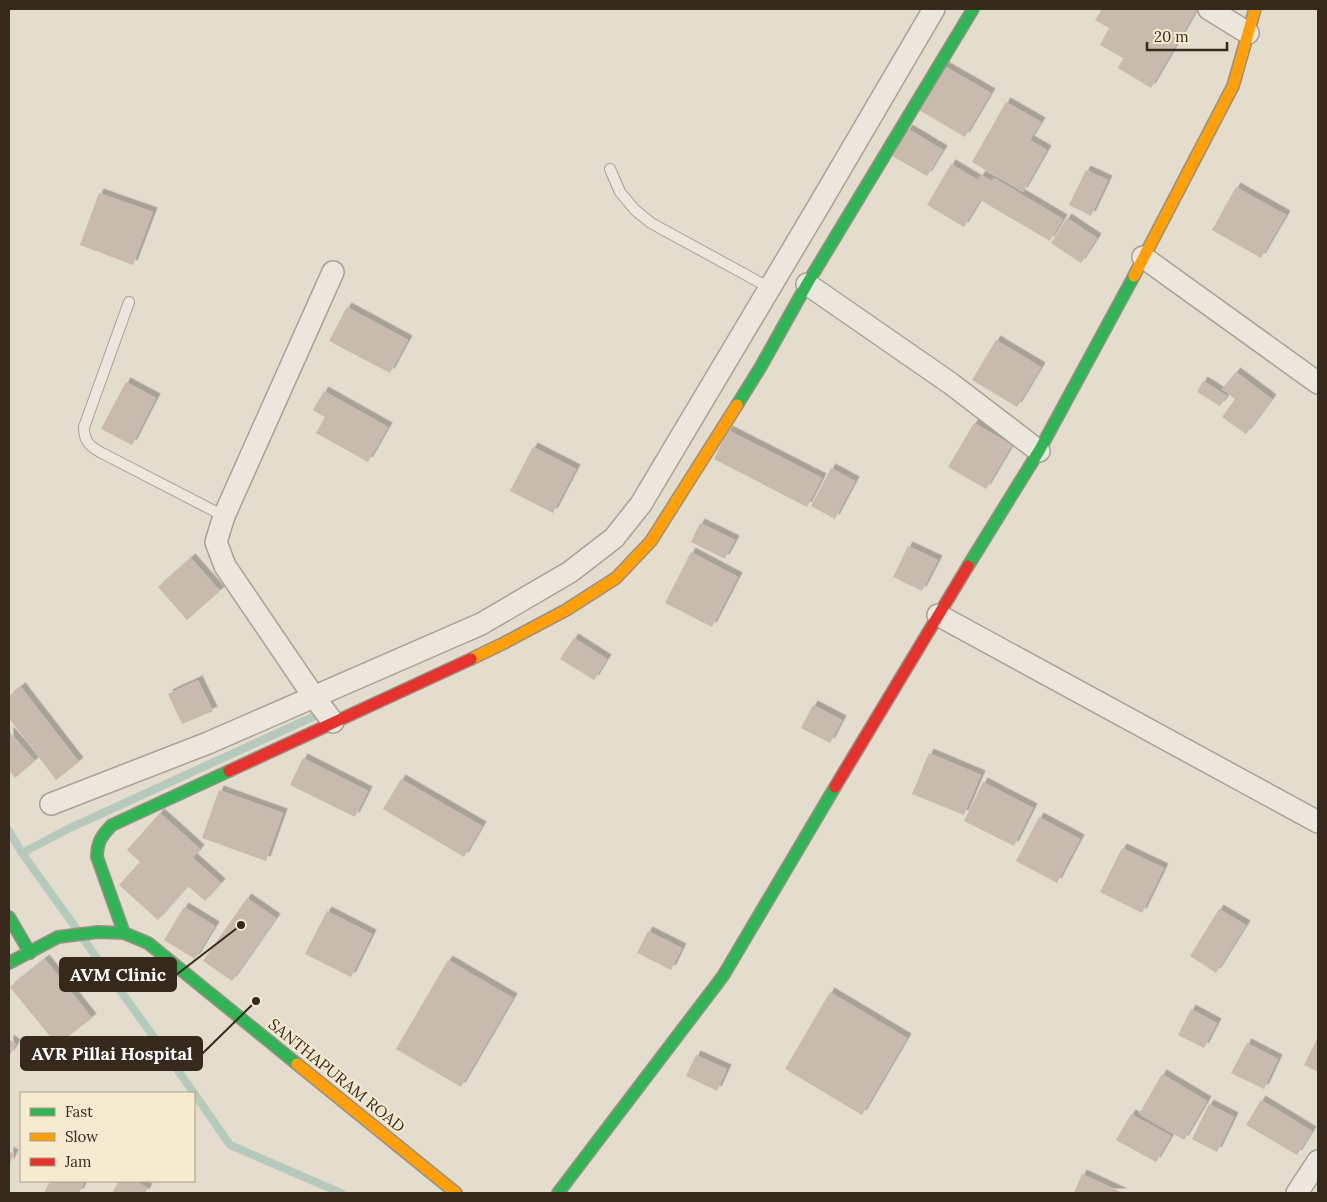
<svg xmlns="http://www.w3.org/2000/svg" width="1327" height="1202" font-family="Lora,serif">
<defs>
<filter id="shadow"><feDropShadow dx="4.5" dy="-4.5" stdDeviation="0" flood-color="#0004"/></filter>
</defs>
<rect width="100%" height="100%" fill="#e4dccc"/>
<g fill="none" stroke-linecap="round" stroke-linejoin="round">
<!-- stream -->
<g stroke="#b6c9bd" stroke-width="8">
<path d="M9,831L22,853L76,928"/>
<path d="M22,853L70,828L319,714"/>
<path d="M84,940L194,1093"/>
<path d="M194,1093L230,1145L341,1193"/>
</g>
</g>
<!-- building -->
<g fill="#c8baac" filter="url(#shadow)">
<path d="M1102,9H1197L1151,88L1118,68L1123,58L1100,45L1109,28L1095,20Z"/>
<path d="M944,66L991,93L965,137L919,110Z"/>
<path d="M1006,102L1041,122L1030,140L1047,150L1023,192L972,162Z"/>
<path d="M908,129L943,150L927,176L892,156Z"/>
<path d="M951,164L978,180L981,175L992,181L994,178L1063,219L1050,241L980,200L964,227L927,205Z"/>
<path d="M1086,170L1108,180L1091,216L1069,205Z"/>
<path d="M1236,187L1286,215L1261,258L1212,230Z"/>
<path d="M99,193L153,212L133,265L80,245Z"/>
<path d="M1067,218L1097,238L1081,263L1051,243Z"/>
<path d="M347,307L408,340L390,373L329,341Z"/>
<path d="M996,340L1041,367L1017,407L972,380Z"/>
<path d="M1236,372L1272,399L1246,434L1222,417L1235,399L1222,389Z"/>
<path d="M1203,381L1227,396L1220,406L1197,392Z"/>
<path d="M126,382L156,398L132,445L101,429Z"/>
<path d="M324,391L388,427L368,462L316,433L325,417L313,410Z"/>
<path d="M974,423L1012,445L986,489L948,467Z"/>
<path d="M728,430L822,478L807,507L714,459Z"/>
<path d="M533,447L576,469L553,513L510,491Z"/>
<path d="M831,468L855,481L835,519L811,506Z"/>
<path d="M700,523L735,540L725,559L691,542Z"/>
<path d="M908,546L938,560L922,591L893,577Z"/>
<path d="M691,552L738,577L712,627L665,603Z"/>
<path d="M191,558L220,591L187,620L158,587Z"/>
<path d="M574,638L607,659L594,680L560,659Z"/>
<path d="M198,680L213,711L182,724L168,694Z"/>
<path d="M21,687L79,762L56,780L9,718V696Z"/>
<path d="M813,705L842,720L830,743L801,728Z"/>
<path d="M9,731L35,761L15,778L9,770Z"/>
<path d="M929,753L981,775L964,815L912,794Z"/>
<path d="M303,758L368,791L355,817L290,785Z"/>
<path d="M401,779L482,826L464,857L383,809Z"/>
<path d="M983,782L1033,808L1014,846L964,821Z"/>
<path d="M219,790L283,813L266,861L202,838Z"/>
<path d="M160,813L200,849L193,858L221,883L205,901L188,886L158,920L119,885L140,862L127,850Z"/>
<path d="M1039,817L1080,839L1057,883L1016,861Z"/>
<path d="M1122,848L1164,868L1142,913L1100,892Z"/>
<path d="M247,898L276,918L232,981L203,961Z"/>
<path d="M184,907L215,926L195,959L164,940Z"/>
<path d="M1219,909L1246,925L1216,973L1190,956Z"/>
<path d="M327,911L372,934L351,977L305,954Z"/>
<path d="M648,931L682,948L671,970L637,953Z"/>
<path d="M45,959L92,1018L57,1045L10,987Z"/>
<path d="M448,960L513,998L461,1087L396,1049Z"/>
<path d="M830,992L907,1038L862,1115L785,1069Z"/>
<path d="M1191,1009L1217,1023L1204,1048L1178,1035Z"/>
<path d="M1318,1037V1072L1304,1065Z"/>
<path d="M9,1039L16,1044L9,1056Z"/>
<path d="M1247,1043L1278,1059L1264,1089L1231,1073Z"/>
<path d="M696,1055L727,1069L717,1091L686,1076Z"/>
<path d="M1162,1074L1207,1101L1184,1140L1139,1114Z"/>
<path d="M1261,1100L1312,1131L1297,1155L1246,1125Z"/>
<path d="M1209,1104L1234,1117L1217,1152L1192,1139Z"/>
<path d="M1131,1114L1171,1136L1156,1162L1116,1140Z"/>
<path d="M9,1151L14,1154L9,1165Z"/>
<path d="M1082,1174L1123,1193H1074Z"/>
<path d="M50,1181H85L79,1193H44Z"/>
<path d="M119,1181H136L148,1188L145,1193H112Z"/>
</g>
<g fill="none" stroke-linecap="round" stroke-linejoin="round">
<defs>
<g id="lane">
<path d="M610,169L620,192L635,210L651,223L770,288"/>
<path d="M129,302L84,427C84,440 88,445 100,452L224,516"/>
</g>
<g id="street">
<path d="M1209,9L1248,33"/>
<path d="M1143,257L1318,383"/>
<path d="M333,272L224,516L216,542L225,566L314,697L333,722"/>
<path d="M807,284L950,383L1039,451"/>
<path d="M938,615L1318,822"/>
<path d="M51,804L208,743L481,624L570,572L614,538L641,504L818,207L934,9"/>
<path d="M1297,1193L1318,1161"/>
</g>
<g id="fast">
<path d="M737,405L760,368L807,284L973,9"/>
<path d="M968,566L1039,451L1134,276"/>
<path d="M9,917L30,953"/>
<path d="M124,933L97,857C97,842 102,835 112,825L229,771"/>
<path d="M9,963L58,937L98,932L124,933L148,943L297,1064"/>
<path d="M558,1193L723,976L835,787"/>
</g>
<g id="slow">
<path d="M1134,276L1233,86L1255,9"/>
<path d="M471,659L504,643L566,610L616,578L651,541L737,405"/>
<path d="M297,1064L456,1193"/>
</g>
<g id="jam">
<path d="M229,771L471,659"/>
<path d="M835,787L968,566"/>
</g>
</defs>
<!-- lane casing -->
<use href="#lane" stroke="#a9a195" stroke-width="12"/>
<!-- street casing -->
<use href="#street" stroke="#a9a195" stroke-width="24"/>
<!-- fast casing -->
<use href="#fast" stroke="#999084" stroke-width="14"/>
<!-- slow casing -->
<use href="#slow" stroke="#999084" stroke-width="14"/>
<!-- jam casing -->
<use href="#jam" stroke="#999084" stroke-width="14"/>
<!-- lane -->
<use href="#lane" stroke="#ece7dd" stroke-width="10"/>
<!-- street -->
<use href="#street" stroke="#ece7dd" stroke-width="21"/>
<!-- fast -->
<use href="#fast" stroke="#30b455" stroke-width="11"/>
<!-- slow -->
<use href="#slow" stroke="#ff9f0a" stroke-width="11"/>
<!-- jam -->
<use href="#jam" stroke="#e5322d" stroke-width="11"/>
</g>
<g text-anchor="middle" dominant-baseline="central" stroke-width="4" stroke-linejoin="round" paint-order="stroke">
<!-- street labels -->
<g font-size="16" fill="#38291d" stroke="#f6ead0">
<text transform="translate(337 1075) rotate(39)">SANTHAPURAM ROAD</text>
</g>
</g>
<!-- callouts -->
<path fill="none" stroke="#38291d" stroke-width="2" d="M241 925L176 975M256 1001L202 1054"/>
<g fill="#38291d" stroke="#f6ead0" stroke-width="2">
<circle cx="241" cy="925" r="5"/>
<circle cx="256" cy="1001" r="5"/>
</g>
<g fill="#38291d" stroke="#38291d" stroke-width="2">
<rect x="60" y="958" width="116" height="33" rx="5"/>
<rect x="21" y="1037" width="181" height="33" rx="5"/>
</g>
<g font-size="18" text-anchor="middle" font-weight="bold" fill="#fff">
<text x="118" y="981">AVM Clinic</text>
<text x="112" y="1060">AVR Pillai Hospital</text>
</g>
<!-- border -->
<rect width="1327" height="1202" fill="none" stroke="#38291d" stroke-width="20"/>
<!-- legend -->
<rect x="20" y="1092" width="175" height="90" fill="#f6ead0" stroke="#aa9d88"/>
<rect x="30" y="1108" width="25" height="8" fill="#30b455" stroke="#aa9d88"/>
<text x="65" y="1117" font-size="15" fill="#38291d">Fast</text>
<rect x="30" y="1133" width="25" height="8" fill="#ff9f0a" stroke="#aa9d88"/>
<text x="65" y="1142" font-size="15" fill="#38291d">Slow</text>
<rect x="30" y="1158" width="25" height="8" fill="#e5322d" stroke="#aa9d88"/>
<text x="65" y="1167" font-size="15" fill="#38291d">Jam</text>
<!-- scale -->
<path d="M1147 42v8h80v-8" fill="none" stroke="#38291d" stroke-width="2.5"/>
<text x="1154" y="42" font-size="15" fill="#38291d" stroke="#f6ead0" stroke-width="4" paint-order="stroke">20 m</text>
</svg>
